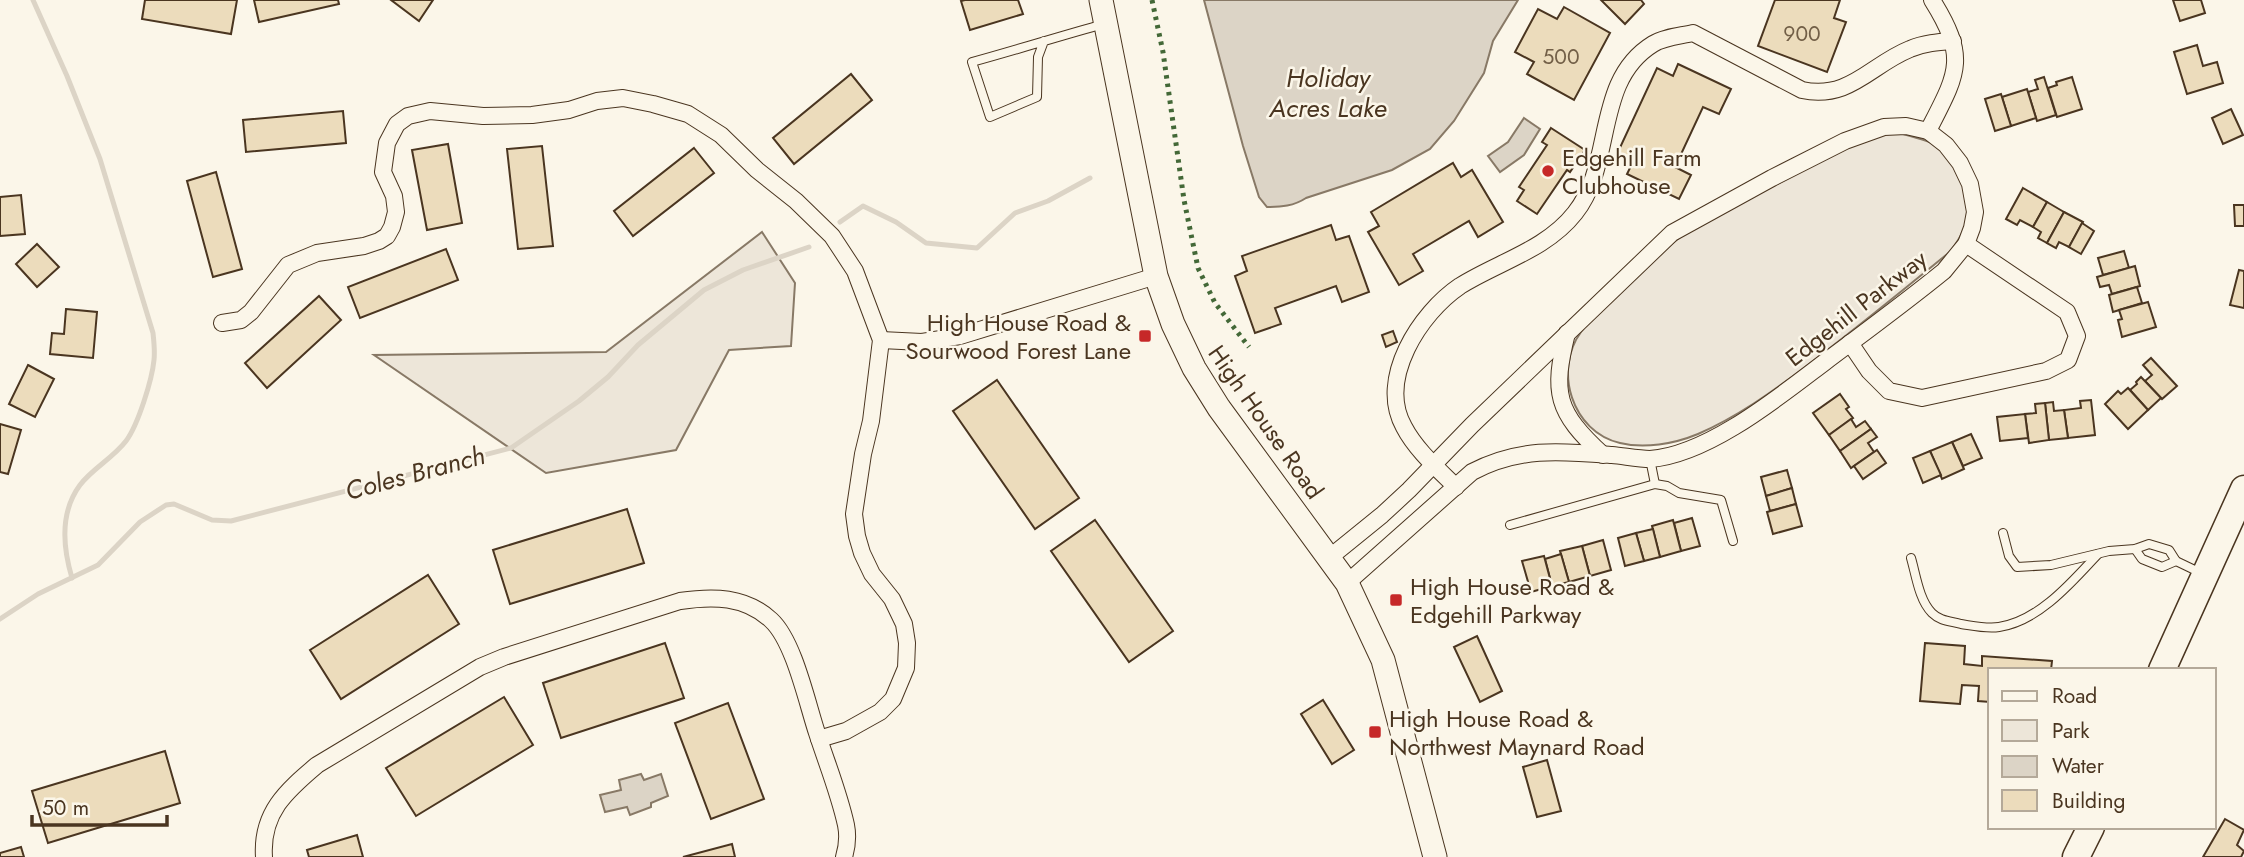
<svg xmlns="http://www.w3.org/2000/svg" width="2244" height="857" font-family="Jost,sans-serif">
<rect width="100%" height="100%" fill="#fbf6e9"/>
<!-- green -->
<g fill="#ede6d9" stroke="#887966" stroke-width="2">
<path d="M1894,131C1907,136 1932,140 1941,148C1957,162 1971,189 1969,211C1968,226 1959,239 1951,251C1903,290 1855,330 1805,367C1772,392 1737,417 1698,434C1674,444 1644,449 1620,443C1572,432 1553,370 1581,332C1589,321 1601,311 1610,301C1637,274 1666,245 1698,225C1724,209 1752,197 1779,183C1802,171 1825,158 1849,147C1863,140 1880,136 1894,131Z"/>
<path d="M762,232L795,283L791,346L729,350L676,450L546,473L374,355L606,352Z"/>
</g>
<!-- water -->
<g fill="#dcd4c6" stroke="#887966" stroke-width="2">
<path d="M1204,0H1518L1493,41L1484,73L1454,121L1430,149L1392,170L1306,198C1294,206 1281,207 1267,207L1259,197L1243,146Z"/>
<path d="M1524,118L1540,129L1524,155L1500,172L1488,156L1508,142Z"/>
<path d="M641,774L644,780L661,774L668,796L651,803V807L630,815L627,807L605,812L600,795L621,790L619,780Z"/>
</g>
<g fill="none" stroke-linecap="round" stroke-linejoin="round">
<!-- stream -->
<g stroke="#dcd4c6" stroke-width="5">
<path d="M33,0L67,76L100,159L153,333C154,342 155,351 154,360C152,380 138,425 126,441C113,458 92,469 80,485C60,512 63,548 72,578"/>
<path d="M840,222L863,206L896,222L926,243L977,248L1015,213L1048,201L1090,178"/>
<path d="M0,619L38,594L98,565L140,522L166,505L174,504L212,520L231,521L511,448L579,401L608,377L638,345L704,290L743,270L809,247"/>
</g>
</g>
<!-- building -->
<g fill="#ecdcbc" stroke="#4a3520" stroke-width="2">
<path d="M145,0H237L231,34L142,19Z"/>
<path d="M254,0H338L339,4L259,22Z"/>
<path d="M391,0H433L419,21Z"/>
<path d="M965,0H1018L1023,14L970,30L961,1Z"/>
<path d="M1601,0H1641L1644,4L1625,24Z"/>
<path d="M1775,0H1840L1834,18L1846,22L1827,72L1758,46Z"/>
<path d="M2173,0H2201L2205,13L2180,21Z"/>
<path d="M1564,7L1610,33L1574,100L1527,74L1534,62L1515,52L1538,9L1557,19Z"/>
<path d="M2197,45L2203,66L2217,62L2223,83L2187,94L2174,52Z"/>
<path d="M1678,64L1731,89L1719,114L1703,107L1675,167L1691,175L1679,199L1627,174L1633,162L1617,154L1657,68L1673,76Z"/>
<path d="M851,74L872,100L794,164L773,138Z"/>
<path d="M2044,77L2056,115L2037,121L2028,92L2038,89L2035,80Z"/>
<path d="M2072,77L2082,109L2057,117L2048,88L2057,85L2056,82Z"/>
<path d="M2027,89L2036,118L2011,126L2002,97Z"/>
<path d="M2001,94L2011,126L1995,131L1985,99Z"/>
<path d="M2231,109L2243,135L2223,144L2212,118Z"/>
<path d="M343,111L346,143L246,152L243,120Z"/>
<path d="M1551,128L1585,150L1570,172L1567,170L1537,214L1517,201L1524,190L1519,187L1547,145L1542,142Z"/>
<path d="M448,144L462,223L427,230L412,150Z"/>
<path d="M542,146L553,246L518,249L507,149Z"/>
<path d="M694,148L714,173L633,236L614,211Z"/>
<path d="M1453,163L1461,177L1472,170L1503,222L1478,237L1469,221L1413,254L1423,271L1399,285L1368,232L1379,226L1371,212Z"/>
<path d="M216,172L242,269L213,277L187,181Z"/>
<path d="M2023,188L2047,202L2033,227L2020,220L2017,225L2006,219Z"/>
<path d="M21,195L25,234L0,236V197Z"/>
<path d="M2047,202L2064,212L2047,243L2038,238L2041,232L2033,227Z"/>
<path d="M2234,205H2244V226H2235Z"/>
<path d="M2064,212L2083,222L2069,247L2059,242L2056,248L2047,243Z"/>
<path d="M2082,223L2094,231L2081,254L2069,247Z"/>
<path d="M1331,225L1336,240L1349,236L1369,292L1342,302L1336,286L1275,308L1281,324L1255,333L1235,276L1247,271L1242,256Z"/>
<path d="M37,244L59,267L37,287L16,264Z"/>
<path d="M446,249L458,280L360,318L348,287Z"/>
<path d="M2124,251L2129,268L2103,275L2098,258Z"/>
<path d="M2135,266L2140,286L2112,294L2109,285L2100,287L2097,277Z"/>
<path d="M2239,270L2244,271V308L2230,305Z"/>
<path d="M2137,287L2142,303L2113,312L2109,295Z"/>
<path d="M319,296L341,320L267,388L245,363Z"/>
<path d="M2148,302L2156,327L2122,337L2118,320L2122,319L2119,310Z"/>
<path d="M66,309L97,312L93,358L50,354L52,333L64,334Z"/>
<path d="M1393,331L1397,342L1386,347L1382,335Z"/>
<path d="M2151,358L2177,386L2162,399L2145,381L2152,375L2143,365Z"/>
<path d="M28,365L54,379L35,417L9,404Z"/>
<path d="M2141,377L2161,398L2148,410L2130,390L2137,384L2136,382Z"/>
<path d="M997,380L1079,498L1035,529L953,411Z"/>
<path d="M2128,388L2148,410L2128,429L2105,404L2118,391L2121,394Z"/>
<path d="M1840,394L1849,407L1846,409L1853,418L1829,435L1813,413Z"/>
<path d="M2091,400L2095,435L2068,438L2064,410L2081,408L2080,401Z"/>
<path d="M2053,402L2054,411L2064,410L2068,438L2049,440L2045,403Z"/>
<path d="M2045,403L2049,440L2029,443L2025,414L2036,413L2035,404Z"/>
<path d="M2025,414L2028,438L2000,441L1997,417Z"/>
<path d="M1851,419L1856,427L1865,421L1871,429L1840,451L1829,435Z"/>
<path d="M0,424L21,430L8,474L0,472Z"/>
<path d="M1871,429L1877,437L1868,443L1874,452L1851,468L1840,451Z"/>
<path d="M1971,434L1982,458L1963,466L1952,442Z"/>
<path d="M1952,442L1964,469L1942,479L1930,451Z"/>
<path d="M1877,450L1886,463L1863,479L1854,466Z"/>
<path d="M1930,451L1941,475L1923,483L1913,458Z"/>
<path d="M1787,470L1792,488L1766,496L1761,477Z"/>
<path d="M1792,488L1796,504L1770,511L1766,496Z"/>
<path d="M1796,504L1802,526L1773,534L1767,512Z"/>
<path d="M627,509L644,563L510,604L493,550Z"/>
<path d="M1692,518L1700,546L1681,551L1674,523Z"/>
<path d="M1095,520L1173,631L1129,662L1051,551Z"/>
<path d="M1673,520L1681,551L1660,557L1652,526Z"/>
<path d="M1653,529L1660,557L1644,561L1636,533Z"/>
<path d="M1636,533L1644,561L1625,566L1618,538Z"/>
<path d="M1603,540L1611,570L1590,576L1582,546Z"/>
<path d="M1582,546L1590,576L1569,582L1560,551Z"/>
<path d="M1561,554L1569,582L1552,586L1545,559Z"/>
<path d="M1544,556L1552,586L1531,592L1522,561Z"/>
<path d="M428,575L459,624L341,699L310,650Z"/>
<path d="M1477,636L1502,691L1480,702L1454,647Z"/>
<path d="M665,643L684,698L561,738L543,683Z"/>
<path d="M1925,643L1965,646L1964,664L1982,666V656L2052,661L2051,670H1990V702L1978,701L1979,686L1962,685L1960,704L1920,701Z"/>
<path d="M504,697L533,745L416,816L386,768Z"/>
<path d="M1323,700L1354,750L1332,764L1301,714Z"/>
<path d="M728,703L764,799L711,819L675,723Z"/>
<path d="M165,751L180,803L48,843L32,791Z"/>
<path d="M1547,760L1561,811L1537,817L1523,767Z"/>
<path d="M2225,819L2244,830L2237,845L2244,851L2241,857H2203Z"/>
<path d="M357,835L363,857H309L307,850Z"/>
<path d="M732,844L735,857H683Z"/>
<path d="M21,847L24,857H0V853Z"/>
</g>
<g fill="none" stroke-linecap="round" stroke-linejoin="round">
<defs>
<g id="service">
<path d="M1044,41L1038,57L1037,97L990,117L972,62C1016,50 1060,36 1104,24"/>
<path d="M1650,459L1655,484"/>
<path d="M1510,525L1655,484L1667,486L1679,493L1721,500L1733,541"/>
<path d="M2003,533L2009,556L2017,567L2051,565L2109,551L2135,549L2149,544L2169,550L2176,561L2201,573"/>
<path d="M2135,549L2142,559L2162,567L2176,561"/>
<path d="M1911,558C1916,575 1919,600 1932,613C1940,621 1950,621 1961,624C1974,626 1987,629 1999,627C2039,621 2072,582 2098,554"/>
</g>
<g id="minor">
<path d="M1928,131C1957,74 1969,59 1932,0"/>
<path d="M222,323L241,320L251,312L288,265L317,253L364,246L379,241L387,236L392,227L396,212L394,196L383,172L387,143L397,124L408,116L430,111L483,116L532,115L569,110L597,101L623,98L653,104L688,114L721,135L757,170L796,201L832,236L855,271L881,340L871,421L863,454L854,514L857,536L862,553L872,574L892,599L904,624L907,643L906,668L893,699L880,712L846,731L819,739"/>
<path d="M1567,333C1552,393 1556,412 1603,455"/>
<path d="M881,340L922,342L960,336L1156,276"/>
<path d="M1850,343L1869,371L1889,391L1922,398L2046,371L2068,360L2077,336L2067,312L1966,244"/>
<path d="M1456,487C1438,469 1416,450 1404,427C1377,379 1420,313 1460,286C1498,262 1546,250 1575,213C1615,163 1593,81 1653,44C1664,37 1680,36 1693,33L1802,90C1850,100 1870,65 1910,49C1924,43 1939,42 1953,41"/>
<path d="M1329,558L1382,515L1409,490L1472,425L1672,233L1772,178L1845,141L1884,127L1906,126L1928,131L1946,145L1960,163L1970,184L1975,212L1972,228L1966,244L1944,271C1906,302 1865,332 1825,362C1780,396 1708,455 1650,459C1638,459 1624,456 1612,455C1561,451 1519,447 1472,472L1347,583"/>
<path d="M264,857C261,813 286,791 317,765L480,667L504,657L680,601C713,596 745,596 771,620C794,641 807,703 817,733C827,764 839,793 846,825C848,835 847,847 844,857"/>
</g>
<path id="secondary" d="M1101,0L1156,276L1173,324L1194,368L1219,408L1347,583L1383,660L1435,857"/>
<g id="primary">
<path d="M2162,670L2244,489"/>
<path d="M2076,857L2091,827"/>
</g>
</defs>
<!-- service casing -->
<use href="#service" stroke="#4a3520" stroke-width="10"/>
<!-- minor casing -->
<use href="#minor" stroke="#4a3520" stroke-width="18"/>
<!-- secondary casing -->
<use href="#secondary" stroke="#4a3520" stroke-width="25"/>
<!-- primary casing -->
<use href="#primary" stroke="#4a3520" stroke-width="29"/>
<!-- service -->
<use href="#service" stroke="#fbf6e9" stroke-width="8"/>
<!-- minor -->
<use href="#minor" stroke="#fbf6e9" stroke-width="16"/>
<!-- secondary -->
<use href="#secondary" stroke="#fbf6e9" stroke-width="23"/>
<!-- primary -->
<use href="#primary" stroke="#fbf6e9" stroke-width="26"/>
<!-- hedge -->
<path stroke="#436837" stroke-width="5" stroke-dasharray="3.5 5" stroke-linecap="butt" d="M1152,0L1163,52L1184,200L1198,268L1215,303L1249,347"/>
</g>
<!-- markers -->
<g fill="#c62828" stroke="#fbf6e9" stroke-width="2.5">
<circle cx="1548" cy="171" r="7"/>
<rect x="1138" y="329" width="14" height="14" rx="3.5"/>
<rect x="1389" y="593" width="14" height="14" rx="3.5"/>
<rect x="1368" y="725" width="14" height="14" rx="3.5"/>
</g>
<g text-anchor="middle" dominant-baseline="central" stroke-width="5" stroke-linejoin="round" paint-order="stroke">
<!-- number labels -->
<g font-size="21" fill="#725f47">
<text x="1802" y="34">900</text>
<text x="1561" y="57">500</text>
</g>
<!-- poi labels -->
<g font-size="24" fill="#4a3520" stroke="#fbf6e9" text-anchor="start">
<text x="1562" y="157">Edgehill Farm<tspan x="1562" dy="28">Clubhouse</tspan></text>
<text x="1131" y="322" text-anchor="end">High House Road &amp;<tspan x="1131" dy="28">Sourwood Forest Lane</tspan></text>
<text x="1410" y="586">High House Road &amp;<tspan x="1410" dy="28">Edgehill Parkway</tspan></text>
<text x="1389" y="718">High House Road &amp;<tspan x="1389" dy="28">Northwest Maynard Road</tspan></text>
</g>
<!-- street labels -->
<g font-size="24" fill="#4a3520" stroke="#fbf6e9">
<text transform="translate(1856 308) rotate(-38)">Edgehill Parkway</text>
<text transform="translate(1266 422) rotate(55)">High House Road</text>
</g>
<!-- water labels -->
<g font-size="26" font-style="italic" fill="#4a3520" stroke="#fbf6e9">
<text x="1328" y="78">Holiday<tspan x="1328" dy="30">Acres Lake</tspan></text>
<text transform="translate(415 473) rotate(-15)">Coles Branch</text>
</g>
</g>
<!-- legend -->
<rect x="1988" y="668" width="228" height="161" fill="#fbf6e9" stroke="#b4a999" stroke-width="2"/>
<rect x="2002" y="691" width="35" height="10" fill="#fbf6e9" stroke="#b4a999" stroke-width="2"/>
<text x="2052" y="703" font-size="21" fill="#4a3520">Road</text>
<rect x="2002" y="720" width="35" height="21" fill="#ede6d9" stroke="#b4a999" stroke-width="2"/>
<text x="2052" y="738" font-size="21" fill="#4a3520">Park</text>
<rect x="2002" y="756" width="35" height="21" fill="#dcd4c6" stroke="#b4a999" stroke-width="2"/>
<text x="2052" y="773" font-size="21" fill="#4a3520">Water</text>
<rect x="2002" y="790" width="35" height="21" fill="#ecdcbc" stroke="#b4a999" stroke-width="2"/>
<text x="2052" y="808" font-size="21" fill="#4a3520">Building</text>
<!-- scale -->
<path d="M32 815v10h135v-10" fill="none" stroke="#4a3520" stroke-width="3.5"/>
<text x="42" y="815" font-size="21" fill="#4a3520" stroke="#fbf6e9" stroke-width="5" paint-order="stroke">50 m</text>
</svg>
